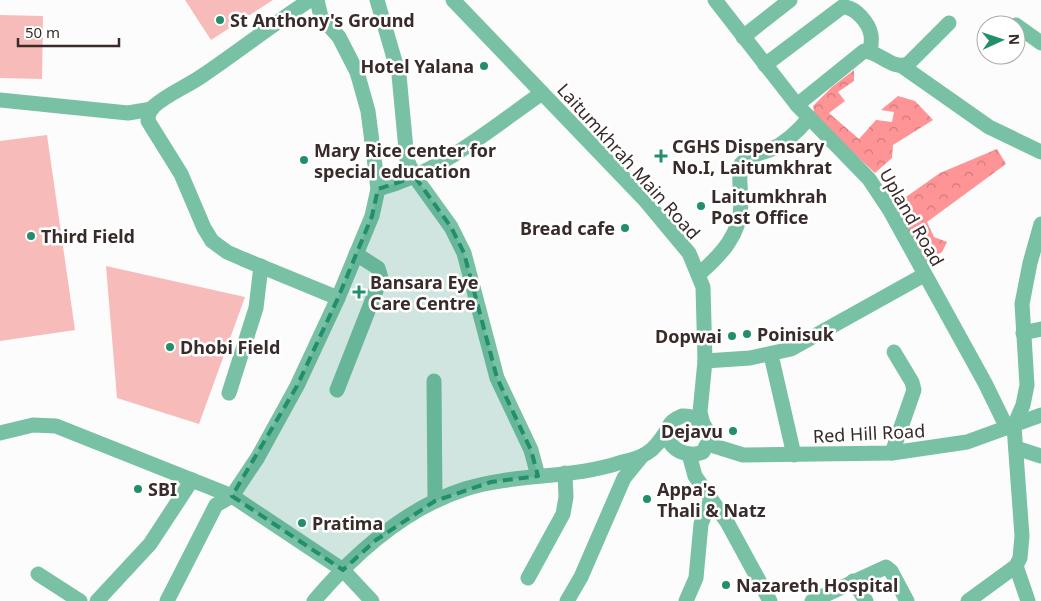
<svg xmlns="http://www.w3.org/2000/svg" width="1041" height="601" font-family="'Noto Sans',sans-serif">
<defs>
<pattern id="forest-crowns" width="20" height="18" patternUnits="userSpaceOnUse" patternTransform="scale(1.25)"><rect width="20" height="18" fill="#fe9496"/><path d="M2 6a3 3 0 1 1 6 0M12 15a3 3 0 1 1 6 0" fill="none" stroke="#cf797b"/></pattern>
</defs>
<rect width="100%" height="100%" fill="#fcfcfc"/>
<!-- green -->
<g fill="#f7bbba">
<path d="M185,0H273L211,40Z"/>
<path d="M0,15L43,16L42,79L0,78Z"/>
<path d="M47,135L75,330L0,341V141Z"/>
<path d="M106,266L245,297L199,424L117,398Z"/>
</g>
<!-- forest -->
<g fill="url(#forest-crowns)">
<path d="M854,70V81L838,92L845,101L829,113L859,139L876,120L892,122L894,112L881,110L898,96L915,101L933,120L893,145L892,158L875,173L815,118L813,106L832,87Z"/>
<path d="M997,149L1006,164L927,222L934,237L947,242L942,252L925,263L908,235L896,204L940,173Z"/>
</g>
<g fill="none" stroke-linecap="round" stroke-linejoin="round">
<!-- minor -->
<g stroke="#79c1a4" stroke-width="15">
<path d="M310,0C273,24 239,51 202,76C186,87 167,94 153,107C149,111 148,115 148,121L181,174L204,228L212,241L227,252L243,259L338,298"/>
<path d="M377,0L399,75L407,160L415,177L451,227L464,253L497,378L531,450L538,476"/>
<path d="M453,0L644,199L689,253L703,287L705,361L700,412L703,424"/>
<path d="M715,0L797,105L869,179L889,209L985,383L1007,428"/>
<path d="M1016,25L1041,43"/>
<path d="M743,37L790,0"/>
<path d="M765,65L842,7C855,6 869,23 871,35C872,41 871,46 870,51"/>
<path d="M902,66L989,127L1041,152"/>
<path d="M0,100L128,113L152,109"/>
<path d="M797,105L864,51C881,52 891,70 908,64L949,23"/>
<path d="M378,189C440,173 490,129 542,93"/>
<path d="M699,274C721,255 741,234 741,203C741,190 738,177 741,164C750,154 760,154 772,149C787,142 799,130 809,118"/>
<path d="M1023,333L1041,329"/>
<path d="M771,355L794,455"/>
<path d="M705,361L750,358L791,349L924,275"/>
<path d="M434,381L435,501"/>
<path d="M337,390L381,278L378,268L356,254"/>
<path d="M229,393L256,308L261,266"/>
<path d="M682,416C696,415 709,425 709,440L703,452C675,463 650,428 682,416Z"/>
<path d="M0,433L33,425L56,426L232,496L343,570L372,601"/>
<path d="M708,444L743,455L892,453L967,442L1041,415"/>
<path d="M1016,448L1041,456"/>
<path d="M892,453L914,390L912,382L894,352"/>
<path d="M689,454L695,476L727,522L770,601"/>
<path d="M1016,566L1028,601"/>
<path d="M38,574L80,601"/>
<path d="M528,578L563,514L566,497L565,473"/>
<path d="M853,581L866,601"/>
<path d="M97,601L150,544L192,480"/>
<path d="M167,601L216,505L232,496L258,457L297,386L338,298L372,216L378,189L368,111L357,72L339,37L321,17L317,0"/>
<path d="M314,601C354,554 406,508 465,489C516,473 572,479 622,462C631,460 640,458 647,453C657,447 663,436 669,427"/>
<path d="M567,601L581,577L624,478L642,456"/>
<path d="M686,601L696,578L701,524L711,499"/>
<path d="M812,601L886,567L891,571L907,601"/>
<path d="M968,601L1016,566L1020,558L1022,536L1014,426L1023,405L1027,385L1022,304L1030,263L1041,224"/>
</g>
</g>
<!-- marked area -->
<path fill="#228e6c" fill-opacity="0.2" stroke="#228e6c" stroke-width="4" stroke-dasharray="10 6" stroke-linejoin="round" d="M415,177L451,227L464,253L497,378L531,450L538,476L491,482L435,501L376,540L343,570L232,496L297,386L338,298L372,216L378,189Z"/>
<!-- markers -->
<g fill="#228e6c" stroke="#fff" stroke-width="2">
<circle cx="220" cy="20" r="5"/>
<circle cx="484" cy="66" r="5"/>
<path d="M658.5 148.5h5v5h5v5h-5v5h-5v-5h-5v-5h5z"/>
<circle cx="304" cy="160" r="5"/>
<circle cx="701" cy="206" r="5"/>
<circle cx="625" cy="228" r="5"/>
<circle cx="31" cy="236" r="5"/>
<path d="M356.5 284.5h5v5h5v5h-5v5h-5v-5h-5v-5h5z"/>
<circle cx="747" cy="334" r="5"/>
<circle cx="732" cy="336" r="5"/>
<circle cx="170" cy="347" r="5"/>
<circle cx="733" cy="431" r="5"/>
<circle cx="138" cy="489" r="5"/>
<circle cx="647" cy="499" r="5"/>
<circle cx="302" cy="523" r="5"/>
<circle cx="726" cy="585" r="5"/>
</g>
<g text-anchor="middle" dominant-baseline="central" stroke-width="5" stroke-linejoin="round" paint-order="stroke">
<!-- poi labels -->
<g font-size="18" font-weight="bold" fill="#3a2b2b" stroke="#fff" text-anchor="start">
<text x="230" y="20">St Anthony's Ground</text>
<text x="474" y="66" text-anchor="end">Hotel Yalana</text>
<text x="672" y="146">CGHS Dispensary<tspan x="672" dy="21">No.I, Laitumkhrat</tspan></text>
<text x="314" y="150">Mary Rice center for<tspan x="314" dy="21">special education</tspan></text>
<text x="711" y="196">Laitumkhrah<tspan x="711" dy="21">Post Office</tspan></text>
<text x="615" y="228" text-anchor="end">Bread cafe</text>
<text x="41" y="236">Third Field</text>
<text x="370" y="282">Bansara Eye<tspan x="370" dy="21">Care Centre</tspan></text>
<text x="757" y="334">Poinisuk</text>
<text x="722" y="336" text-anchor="end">Dopwai</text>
<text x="180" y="347">Dhobi Field</text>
<text x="723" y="431" text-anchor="end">Dejavu</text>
<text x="148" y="489">SBI</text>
<text x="657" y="489">Appa's<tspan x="657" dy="21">Thali &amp; Natz</tspan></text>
<text x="312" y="523">Pratima</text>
<text x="736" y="585">Nazareth Hospital</text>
</g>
<!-- street labels -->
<g font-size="18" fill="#3a2b2b" stroke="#fff">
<text transform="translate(629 161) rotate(48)">Laitumkhrah Main Road</text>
<text transform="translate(912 217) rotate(60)">Upland Road</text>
<text transform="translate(869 433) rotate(-3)">Red Hill Road</text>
</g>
</g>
<!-- north arrow -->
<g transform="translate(1001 40) rotate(87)"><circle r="24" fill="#ffffff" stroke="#b0aaaa"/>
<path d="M0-4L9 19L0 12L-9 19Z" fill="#228e6c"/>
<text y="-8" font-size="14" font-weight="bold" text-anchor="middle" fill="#3a2b2b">N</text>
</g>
<!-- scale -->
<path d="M18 38v8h101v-8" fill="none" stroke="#3a2b2b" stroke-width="2.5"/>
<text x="25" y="38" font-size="15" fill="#3a2b2b" stroke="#ffffff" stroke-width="4" paint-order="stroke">50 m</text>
</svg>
